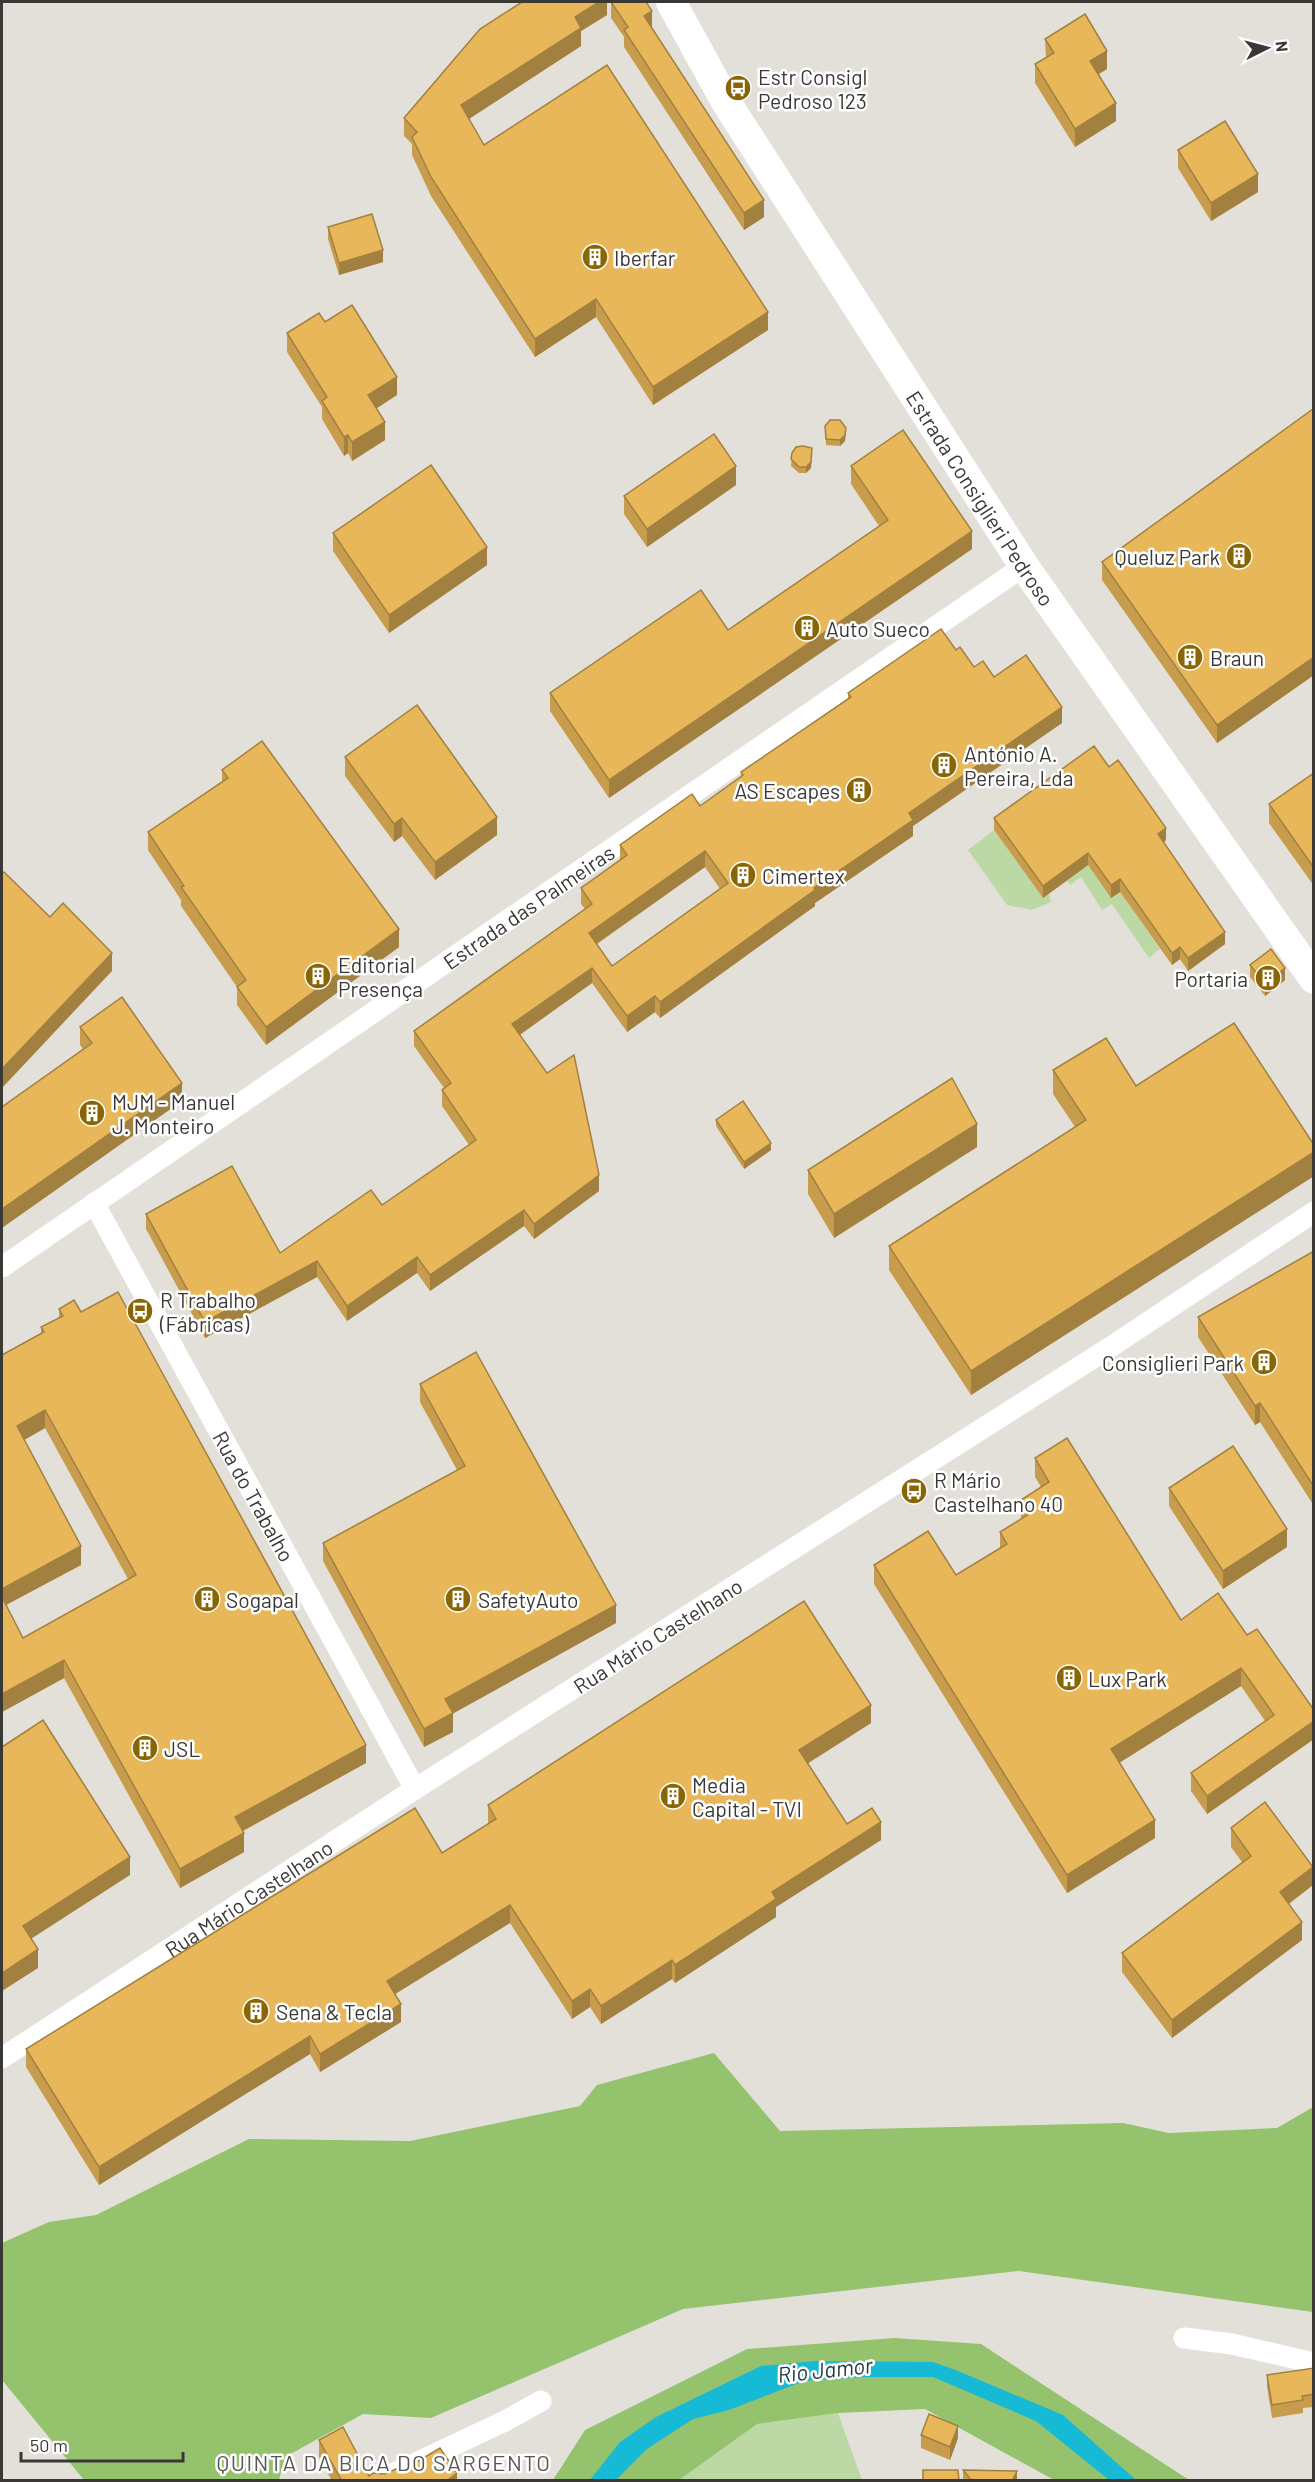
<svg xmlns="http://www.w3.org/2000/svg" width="1315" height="2482" font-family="Barlow,sans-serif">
<rect width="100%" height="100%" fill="#e3e0da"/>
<!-- green -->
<g fill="#bcd9a5">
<path d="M994,830L1043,898L1049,894L1051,902L1032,910L1007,905L968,850Z"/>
<path d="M1088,865L1111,897L1120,892L1160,949L1149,958L1112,904L1102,910L1081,877L1070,885L1067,880Z"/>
<path d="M838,2413L862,2480H679L756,2424Z"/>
</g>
<!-- forest -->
<g fill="#95c26c">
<path d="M714,2053L780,2131L1123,2123L1169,2133L1277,2128L1313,2107V2312L1019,2271L683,2309L431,2418L363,2414L285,2457L279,2480H84L2,2380V2243L49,2222L96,2215L249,2139L410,2141L580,2106L597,2085Z"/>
<path d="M894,2338L981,2344L1189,2480H1054L925,2409L838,2413L757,2424L679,2480H553L585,2430L747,2349Z"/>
</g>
<!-- water -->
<path fill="#17bad4" d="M815,2361L933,2362L958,2371L1063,2415L1136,2480H1109L1036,2421L933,2377H866L804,2381L729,2410L693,2419L647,2449L616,2480H590L620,2442L656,2417L761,2366Z"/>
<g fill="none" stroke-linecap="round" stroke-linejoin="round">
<!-- street -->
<g stroke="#fff" stroke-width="21">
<path id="s1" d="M94,1203L415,1789"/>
<path id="s2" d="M2,1267L1024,566"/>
<path id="s3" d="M2,2058L415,1789L1109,1348L1314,1212"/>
<path d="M1184,2338L1232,2344L1314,2363"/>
<path d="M380,2480L505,2421L541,2401"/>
</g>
<!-- secondary -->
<path stroke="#fff" stroke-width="30" id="s4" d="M671,2L726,102L1024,566L1314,979"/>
</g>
<!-- wall -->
<g fill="#c79d4d" fill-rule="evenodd">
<path d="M607,2V15L581,31V46L469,119L484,145L768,330L653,405L596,317L535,357L431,196L412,155V144L404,136V118Z"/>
<path d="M611,2H646L652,27L764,217L744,230L624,47V37L611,18Z"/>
<path d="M1045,39L1107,69L1099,74L1116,121L1075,147L1035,83V64L1046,58Z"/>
<path d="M1178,150L1258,192L1211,221L1178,168Z"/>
<path d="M328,227L383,262L339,275L328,239Z"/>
<path d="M325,322L397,395L376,408L385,440L352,461L348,453L344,456L322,419V407L287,352V333Z"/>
<path d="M1314,410V675L1217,743L1102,580V562Z"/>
<path d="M825,426L846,434L845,441L840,446L826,445Z"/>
<path d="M792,453L812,454L811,468L806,473H799L791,466Z"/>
<path d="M851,466L972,549L609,798L550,711V693L728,630L879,526L851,484Z"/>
<path d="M736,485L647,547L624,514V496Z"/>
<path d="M333,533L487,565L389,633L333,551Z"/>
<path d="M956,650L974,667L994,677L1062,723L913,826V836L815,903V906L660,1018L655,1012L627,1032L592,983L520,1035L599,1191L534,1239L524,1226L430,1291L417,1273L347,1321L317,1277L205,1338L146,1229V1214L280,1253L382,1205L469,1145L442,1106V1090L444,1088L414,1046V1031L585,909L581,904V888L620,860V845L700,806L741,777V772L848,698V693ZM705,867L720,889L612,966L597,944Z"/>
<path d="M345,757L497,835L435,880L402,836L394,842L345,776Z"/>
<path d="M1109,767L1166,840L1163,843L1225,944L1188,971L1180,959L1172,965L1120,892L1111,898L1088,865L1043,898L994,830V818Z"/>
<path d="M222,770L399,947L266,1045L237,1005V987L181,906V900L148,850V832L222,781Z"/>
<path d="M1314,773V886L1269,823V804Z"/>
<path d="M1250,965L1285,980L1265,996L1250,977Z"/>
<path d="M80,1027L182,1101L83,1049L80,1045Z"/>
<path d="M1053,1070L1136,1086L1314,1145V1176L971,1395L889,1270V1246L1075,1127L1053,1094Z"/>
<path d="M716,1120L771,1150L744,1169L716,1126Z"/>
<path d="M977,1147L834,1238L808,1194V1170Z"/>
<path d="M1314,1251V1506L1260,1422L1255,1425L1198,1337V1317Z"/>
<path d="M59,1309L81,1312L366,1763L243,1831L244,1852L180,1888L64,1678L2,1712V1355L41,1333V1327L59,1318ZM45,1428L128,1579L23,1638L6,1605L81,1565L24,1440Z"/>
<path d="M420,1384L616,1623L453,1713V1732L424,1747L323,1561V1543L457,1470L420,1402Z"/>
<path d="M1035,1458L1181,1620L1247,1635L1314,1710V1739L1207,1814L1191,1791V1773L1265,1721L1241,1686L1119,1763L1155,1838L1067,1893L874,1584V1565L956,1575L1000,1548V1532L1021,1519V1500L1041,1487L1035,1477Z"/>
<path d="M1169,1488L1287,1547L1223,1589L1169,1506Z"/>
<path d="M871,1723L808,1763L847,1824L881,1840L776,1907V1917L675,1983L672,1979L601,2024L590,2007L572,2019L510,1923L395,1994L401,2022L320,2072L310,2054L99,2185L26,2067V2049L442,1853L488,1824V1805Z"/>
<path d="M1231,1828L1313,1885L1289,1904L1302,1940L1172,2038L1122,1972V1953L1242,1862L1231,1847Z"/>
<path d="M1314,2368V2407L1303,2408V2413L1272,2418L1267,2387V2375Z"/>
<path d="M921,2435L958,2438L950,2460L921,2448Z"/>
<path d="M319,2440L369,2476L385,2474L457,2481H332L319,2457Z"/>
<path d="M963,2470L1017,2481H963Z"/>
</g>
<!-- shaded-wall -->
<g fill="#a2803f">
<path d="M599,2H607V15L581,31V46L461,124V105L575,17Z"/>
<path d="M652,11V28L644,16Z"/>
<path d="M1107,51V69L1090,79V61Z"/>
<path d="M1116,103V121L1075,147V129Z"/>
<path d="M1258,174V192L1211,221V203Z"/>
<path d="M764,200V217L744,230V213Z"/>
<path d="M383,250V262L339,275V263Z"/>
<path d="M596,299V317L535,357V339Z"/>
<path d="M768,312V330L653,405V387Z"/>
<path d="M397,377V395L368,414V395Z"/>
<path d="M385,422V440L352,461V442Z"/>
<path d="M846,428L845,441L840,446V440Z"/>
<path d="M348,435V453L344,456V437Z"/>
<path d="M812,448L811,468L806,473V467Z"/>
<path d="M736,466V485L647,547V529Z"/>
<path d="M972,531V549L609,798V780Z"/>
<path d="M487,547V565L389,633V615Z"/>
<path d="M1314,657V675L1217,743V725Z"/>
<path d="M1062,707V723L913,826V836L815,903V906L660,1018V1002L814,888L909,813Z"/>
<path d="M497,817V835L435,880V862Z"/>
<path d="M402,818V836L394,842V824Z"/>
<path d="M1166,828V840L1158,847V834Z"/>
<path d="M705,851V867L589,949V933Z"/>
<path d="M1088,853V865L1043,898V886Z"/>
<path d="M1120,879V892L1111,898V885Z"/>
<path d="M399,929V947L266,1045V1027Z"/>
<path d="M1225,932V944L1188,971V958Z"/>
<path d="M1180,947V959L1172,965V953Z"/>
<path d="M112,953V971L2,1088V1069Z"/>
<path d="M592,968V983L512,1040V1024Z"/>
<path d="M1285,968V980L1265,996V984Z"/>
<path d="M655,996V1012L627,1032V1016Z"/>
<path d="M182,1083V1101L2,1228V1209Z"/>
<path d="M977,1124V1147L834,1238V1214Z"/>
<path d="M771,1143V1150L744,1169V1162Z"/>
<path d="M1314,1152V1176L971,1395V1371Z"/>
<path d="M599,1175V1191L534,1239V1224Z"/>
<path d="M524,1210V1226L430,1291V1275Z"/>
<path d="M417,1257V1273L347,1321V1306Z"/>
<path d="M317,1261V1277L205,1338V1322Z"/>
<path d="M1260,1403V1422L1255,1425V1406Z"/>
<path d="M45,1410V1428L17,1444V1426Z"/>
<path d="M1287,1529V1547L1223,1589V1571Z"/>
<path d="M81,1546V1565L2,1607V1589Z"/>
<path d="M616,1605V1623L445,1718V1699Z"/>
<path d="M64,1660V1678L2,1712V1694Z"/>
<path d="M1241,1668V1686L1111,1768V1749Z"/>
<path d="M871,1705V1723L799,1769V1750Z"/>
<path d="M453,1713V1732L424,1747V1729Z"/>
<path d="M1314,1721V1739L1207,1814V1796Z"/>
<path d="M366,1745V1763L235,1835V1817Z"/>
<path d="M1155,1820V1838L1067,1893V1875Z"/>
<path d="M881,1822V1840L776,1907V1917L675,1983V1965L772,1892Z"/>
<path d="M244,1833V1852L180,1888V1869Z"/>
<path d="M130,1857V1875L23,1944V1926Z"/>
<path d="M1313,1867V1885L1280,1910V1892Z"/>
<path d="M510,1905V1923L387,1999V1981Z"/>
<path d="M1302,1922V1940L1172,2038V2020Z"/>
<path d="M38,1949V1968L2,1991V1973Z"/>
<path d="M672,1960V1979L601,2024V2006Z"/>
<path d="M590,1989V2007L572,2019V2001Z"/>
<path d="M401,2004V2022L320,2072V2054Z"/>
<path d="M310,2036V2054L99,2185V2167Z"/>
<path d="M958,2426V2438L950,2460V2447Z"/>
<path d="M1017,2471V2481H1012Z"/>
<path d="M457,2473V2481H446Z"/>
</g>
<!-- building -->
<g fill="#e7b75a" stroke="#a2803f" stroke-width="1.5" fill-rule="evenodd">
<path d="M522,2H599L575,17L581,28L461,105L484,145L607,65L768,312L653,387L596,299L535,339L431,177L412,137L417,132L404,118L480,29Z"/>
<path d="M611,2H646L652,11L644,16L764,200L744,213L624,30L628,27Z"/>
<path d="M1085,14L1107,51L1090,61L1116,103L1075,129L1035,64L1054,53L1045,39Z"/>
<path d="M1225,121L1258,174L1211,203L1178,150Z"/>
<path d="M372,214L383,250L339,263L328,227Z"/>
<path d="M352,305L397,377L368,395L385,422L352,442L348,435L344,437L322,401L327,397L287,333L319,313L325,322Z"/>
<path d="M1313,409L1314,657L1217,725L1102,562Z"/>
<path d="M830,420H840L846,428L845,435L840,440L826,439L825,426Z"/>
<path d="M903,430L972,531L609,780L550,693L701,590L728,630L888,520L851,466Z"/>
<path d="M714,434L736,466L647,529L624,496Z"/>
<path d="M803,446L812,448L811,462L806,467H799L791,459L792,453L796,447Z"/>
<path d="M431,465L487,547L389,615L333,533Z"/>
<path d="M941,629L956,650L960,647L974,667L983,661L994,677L1026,655L1062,707L909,813L913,820L814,888L815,890L660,1002L655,996L627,1016L592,968L512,1024L547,1073L574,1055L599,1175L534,1224L524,1210L430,1275L417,1257L347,1306L317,1261L205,1322L146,1214L232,1166L280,1253L371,1190L382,1205L476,1140L442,1090L451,1083L414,1031L592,904L581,888L627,855L620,845L692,794L700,806L743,775L741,772L851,697L848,693ZM705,851L728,883L612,966L589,933Z"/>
<path d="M417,705L497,817L435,862L402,818L394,824L345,757Z"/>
<path d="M262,741L399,929L266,1027L237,987L246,980L181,887L184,886L148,832L228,778L222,770Z"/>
<path d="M1094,746L1109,767L1118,760L1166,828L1158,834L1225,932L1188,958L1180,947L1172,953L1120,879L1111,885L1088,853L1043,886L994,818Z"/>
<path d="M1314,773V868L1269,804Z"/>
<path d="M4,872L50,917L63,903L112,953L2,1069V874Z"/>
<path d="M1271,949L1285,968L1265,984L1250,965Z"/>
<path d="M122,997L182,1083L2,1209V1107L92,1043L80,1027Z"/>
<path d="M1234,1023L1314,1145V1152L971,1371L889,1246L1086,1120L1053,1070L1106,1038L1136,1086Z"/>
<path d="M952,1078L977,1124L834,1214L808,1170Z"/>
<path d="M743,1101L771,1143L744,1162L716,1120Z"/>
<path d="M1314,1251V1487L1260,1403L1255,1406L1198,1317Z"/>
<path d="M118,1292L366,1745L235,1817L244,1833L180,1869L64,1660L2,1694V1597L23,1638L136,1575L45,1410L17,1426L81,1546L2,1589V1355L44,1332L41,1327L63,1316L59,1309L74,1300L81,1312Z"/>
<path d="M476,1352L616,1605L445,1699L453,1713L424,1729L323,1543L465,1466L420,1384Z"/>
<path d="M1067,1438L1181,1620L1218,1593L1247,1635L1257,1629L1314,1710V1721L1207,1796L1191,1773L1274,1715L1241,1668L1111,1749L1155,1820L1067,1875L874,1565L928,1531L956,1575L1007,1544L1000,1532L1029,1514L1021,1500L1049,1482L1035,1458Z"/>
<path d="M1233,1446L1287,1529L1223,1571L1169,1488Z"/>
<path d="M804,1601L871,1705L799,1750L847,1824L872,1808L881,1822L772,1892L776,1899L675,1965L672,1960L601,2006L590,1989L572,2001L510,1905L387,1981L401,2004L320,2054L310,2036L99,2167L26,2049L415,1808L442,1853L496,1819L488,1805Z"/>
<path d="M43,1720L130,1857L23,1926L38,1949L2,1973V1747Z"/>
<path d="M1265,1802L1313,1867L1280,1892L1302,1922L1172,2020L1122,1953L1251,1856L1231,1828Z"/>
<path d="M1314,2368V2394L1302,2396L1303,2400L1272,2405L1267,2375Z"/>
<path d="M929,2414L958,2426L950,2447L921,2435Z"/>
<path d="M343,2427L369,2476L373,2473L385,2474L398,2468L400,2472L440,2448L457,2473L446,2481H342L319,2440Z"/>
<path d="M923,2470H958L959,2481H923Z"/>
<path d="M963,2470L1017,2471L1012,2481H972Z"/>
</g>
<!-- icons -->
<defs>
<symbol id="bus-disc" viewBox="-11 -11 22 22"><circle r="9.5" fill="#8a6503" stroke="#fff"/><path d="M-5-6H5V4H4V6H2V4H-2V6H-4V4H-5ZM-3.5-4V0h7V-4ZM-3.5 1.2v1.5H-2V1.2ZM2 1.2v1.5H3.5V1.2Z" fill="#fff"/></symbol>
<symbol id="building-disc" viewBox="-11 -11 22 22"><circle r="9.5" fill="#8a6503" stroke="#fff"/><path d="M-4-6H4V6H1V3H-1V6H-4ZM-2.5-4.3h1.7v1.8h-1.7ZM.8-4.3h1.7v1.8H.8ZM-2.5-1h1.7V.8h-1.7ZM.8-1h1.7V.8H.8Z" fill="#fff"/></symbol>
</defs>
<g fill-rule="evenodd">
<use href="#bus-disc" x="723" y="73" width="30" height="30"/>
<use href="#building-disc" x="580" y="242" width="30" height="30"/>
<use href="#building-disc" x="1224" y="541" width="30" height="30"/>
<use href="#building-disc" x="792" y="613" width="30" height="30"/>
<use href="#building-disc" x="1175" y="642" width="30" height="30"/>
<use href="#building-disc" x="929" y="750" width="30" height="30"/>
<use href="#building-disc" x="844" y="775" width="30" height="30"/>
<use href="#building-disc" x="728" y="860" width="30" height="30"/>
<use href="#building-disc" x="303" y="961" width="30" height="30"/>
<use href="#building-disc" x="1253" y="963" width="30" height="30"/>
<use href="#building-disc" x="77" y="1098" width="30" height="30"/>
<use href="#bus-disc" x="125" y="1296" width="30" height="30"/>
<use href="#building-disc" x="1249" y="1347" width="30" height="30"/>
<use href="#bus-disc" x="899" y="1476" width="30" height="30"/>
<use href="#building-disc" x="192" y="1584" width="30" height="30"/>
<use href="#building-disc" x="443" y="1584" width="30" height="30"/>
<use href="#building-disc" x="1054" y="1663" width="30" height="30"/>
<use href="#building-disc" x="130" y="1733" width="30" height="30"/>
<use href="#building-disc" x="658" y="1781" width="30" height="30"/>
<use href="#building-disc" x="241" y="1996" width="30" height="30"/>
</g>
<g text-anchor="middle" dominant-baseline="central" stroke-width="5" stroke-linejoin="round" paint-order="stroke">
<!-- poi labels -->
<g font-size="21" fill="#393836" stroke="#fff" text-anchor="start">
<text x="758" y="76">Estr Consigl<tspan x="758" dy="24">Pedroso 123</tspan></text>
<text x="614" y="257">Iberfar</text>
<text x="1220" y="556" text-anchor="end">Queluz Park</text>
<text x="826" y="628">Auto Sueco</text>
<text x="1210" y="657">Braun</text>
<text x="964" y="753">António A.<tspan x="964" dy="24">Pereira, Lda</tspan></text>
<text x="840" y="790" text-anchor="end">AS Escapes</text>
<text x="762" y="875">Cimertex</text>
<text x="338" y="964">Editorial<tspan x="338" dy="24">Presença</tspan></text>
<text x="1248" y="978" text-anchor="end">Portaria</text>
<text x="112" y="1101">MJM - Manuel<tspan x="112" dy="24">J. Monteiro</tspan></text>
<text x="160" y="1299">R Trabalho<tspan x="160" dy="24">(Fábricas)</tspan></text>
<text x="1244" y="1362" text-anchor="end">Consiglieri Park</text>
<text x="934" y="1479">R Mário<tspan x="934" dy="24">Castelhano 40</tspan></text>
<text x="226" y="1599">Sogapal</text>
<text x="478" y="1599">SafetyAuto</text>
<text x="1088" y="1678">Lux Park</text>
<text x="164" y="1748">JSL</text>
<text x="692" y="1784">Media<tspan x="692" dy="24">Capital - TVI</tspan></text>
<text x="276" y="2011">Sena &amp; Tecla</text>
</g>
<!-- street labels -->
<g font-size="21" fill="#393836" stroke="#fff">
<text stroke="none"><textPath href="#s4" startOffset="585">Estrada Consiglieri Pedroso</textPath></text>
<text stroke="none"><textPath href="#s2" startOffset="638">Estrada das Palmeiras</textPath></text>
<text stroke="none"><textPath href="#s1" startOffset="334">Rua do Trabalho</textPath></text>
<text stroke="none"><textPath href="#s3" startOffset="780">Rua Mário Castelhano</textPath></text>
<text stroke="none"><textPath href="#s3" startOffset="294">Rua Mário Castelhano</textPath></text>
</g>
<!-- water labels -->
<g font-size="22" font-style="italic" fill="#223a3f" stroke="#fff">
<text transform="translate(825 2369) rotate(-6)">Rio Jamor</text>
</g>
<!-- neighbourhood labels -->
<g font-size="22" letter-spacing="1.5" fill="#595651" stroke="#fff">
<text x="384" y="2462">QUINTA DA BICA DO SARGENTO</text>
</g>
</g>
<!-- border -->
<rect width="1315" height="2482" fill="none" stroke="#393836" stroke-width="6"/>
<!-- north arrow -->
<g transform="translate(1267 48) rotate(84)" stroke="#ffffff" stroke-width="4.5" paint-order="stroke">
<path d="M0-4.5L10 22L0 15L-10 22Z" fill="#393836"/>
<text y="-9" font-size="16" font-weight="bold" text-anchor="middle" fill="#393836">N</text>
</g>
<!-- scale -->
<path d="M21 2452v9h162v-9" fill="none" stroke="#393836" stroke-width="3"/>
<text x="30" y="2452" font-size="18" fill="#393836" stroke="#ffffff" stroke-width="4.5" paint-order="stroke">50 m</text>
</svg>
